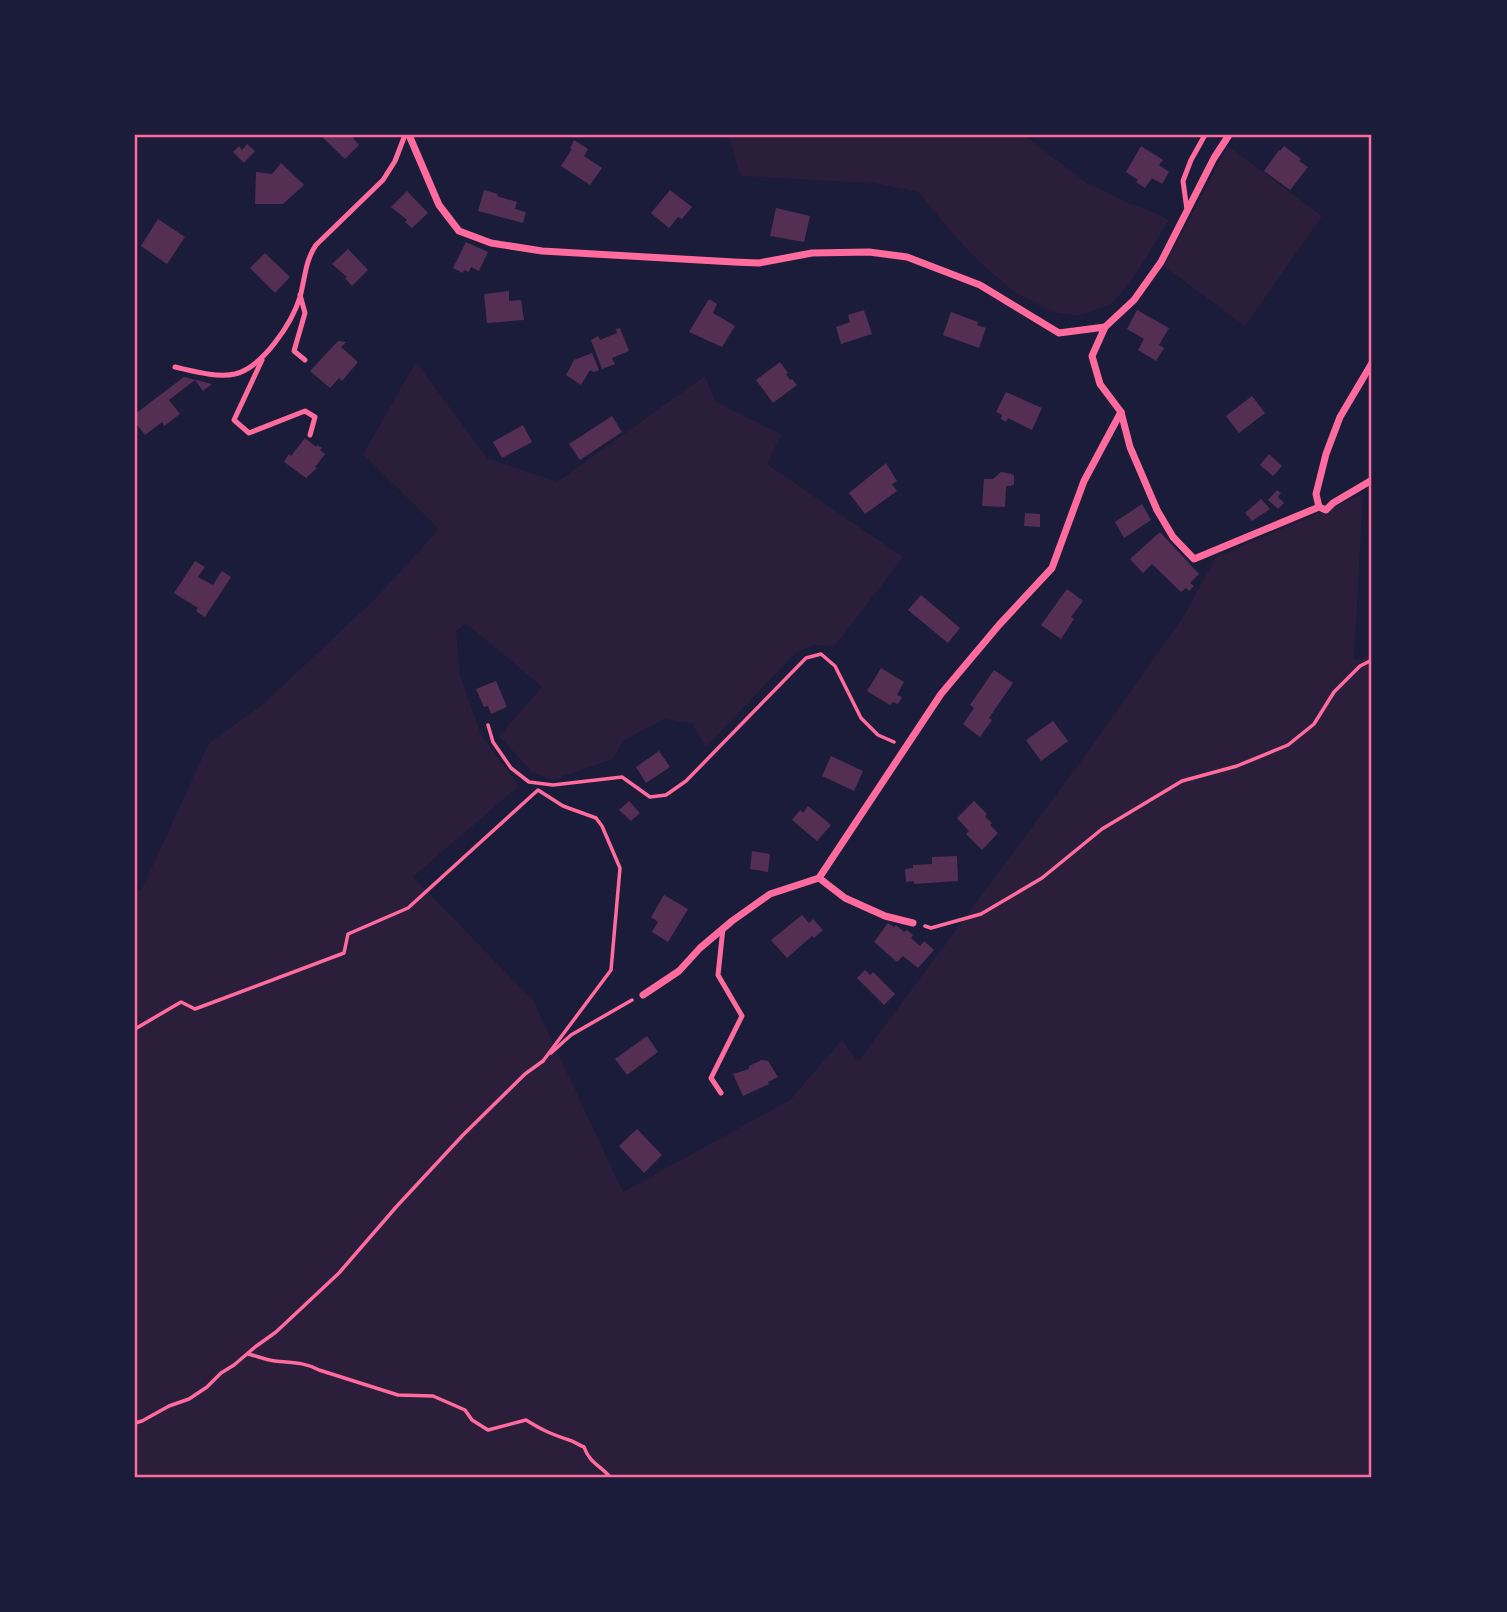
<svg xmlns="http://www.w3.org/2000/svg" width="1507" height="1612" font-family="Arial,sans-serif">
<rect width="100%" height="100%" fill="#1b1b3a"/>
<!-- green -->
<g fill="#2a1e3b">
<path d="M723,135H1023L1087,183L1128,203L1151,211L1169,220L1130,283L1111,304L1078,316L1052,312L1016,293L988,270L962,244L932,209L919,192L873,183L740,176L731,142Z"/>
<path d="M1228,146L1322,216L1245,326L1164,266Z"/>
<path d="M416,362L487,458L557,482L705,376L716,402L781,434L767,464L903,557L835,646L813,645L795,653L706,747L692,723L664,719L623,741L613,759L552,780L532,772L499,736L542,687L466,623L456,631L460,675L481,735L519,786L413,877L533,1000L623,1192L790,1100L842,1040L858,1062L1081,761L1182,619L1216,557L1363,494L1354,660L1372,655V1477H135V893L143,887L209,743L262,705L376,598L439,529L363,454Z"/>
</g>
<!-- building -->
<g fill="#542f53">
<path d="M320,135H356L353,138L359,145L345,159Z"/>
<path d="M574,140L588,149L584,156L602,168L590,185L561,166L572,149L570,148Z"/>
<path d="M247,144L255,151L244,163L233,152L239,146L242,150Z"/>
<path d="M1141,146L1163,160L1159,165L1169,172L1162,184L1152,178L1145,188L1136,182L1138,180L1126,172Z"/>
<path d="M1284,146L1301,159L1299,161L1308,167L1290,190L1264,171L1279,150L1280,151Z"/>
<path d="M281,163L304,185L283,204H255L256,172L272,174Z"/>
<path d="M484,190L498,194L497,196L517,202L515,209L526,212L523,223L478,211Z"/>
<path d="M670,190L692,207L682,219L678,217L669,228L651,213Z"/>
<path d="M407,191L428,213L412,228L405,222L407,220L391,207Z"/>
<path d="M776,208L810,216L804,242L770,236Z"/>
<path d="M158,219L185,237L167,264L141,246Z"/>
<path d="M466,242L488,252L479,271L471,267L469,272L464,270L463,273L453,268Z"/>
<path d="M348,249L368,270L352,286L345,278L347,277L332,264Z"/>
<path d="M265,253L290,277L275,293L250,268Z"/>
<path d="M509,291V301L521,300L524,320L487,323L484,294Z"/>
<path d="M709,299L717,304L713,313L735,326L722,347L689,332Z"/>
<path d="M864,310L872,334L841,344L836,327L850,322L848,315Z"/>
<path d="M1137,310L1169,328L1159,345L1164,348L1156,361L1138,350L1144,339L1127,329Z"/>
<path d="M951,312L978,322L977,325L986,328L979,348L943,335Z"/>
<path d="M620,328L629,351L612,358L615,364L602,369L591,340L598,336L600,340L617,333L616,329Z"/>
<path d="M338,341L346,342L341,347L358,362L342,381L339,378L330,388L310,371Z"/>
<path d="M592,353L599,370L594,372L590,370L581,385L566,375L574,360Z"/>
<path d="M780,362L788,373L786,374L790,380L792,379L797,385L773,403L756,380Z"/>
<path d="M184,377L212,384L203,391L195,380L169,400L180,414L164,426L162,422L145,435L135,422V414Z"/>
<path d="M1006,392L1042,408L1032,430L1008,418L1006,422L1001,419L1002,415L996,412Z"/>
<path d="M1252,396L1265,413L1239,433L1226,416Z"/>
<path d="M612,416L622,432L580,460L569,444Z"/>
<path d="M523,425L532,442L502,458L493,442Z"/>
<path d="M305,438L316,447L317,445L322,448L320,450L325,454L315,467L317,468L306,478L284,462L289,454L291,456Z"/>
<path d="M1269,454L1282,466L1273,476L1260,465Z"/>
<path d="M886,463L897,481L892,484L897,491L865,514L849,493Z"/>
<path d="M1001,472L1012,474L1014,476V484L1011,486H1006L1005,507L982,506L984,479H993Z"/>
<path d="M1277,490L1281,493L1278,497L1284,503L1278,509L1268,500Z"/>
<path d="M1261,499L1270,509L1252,521L1245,513Z"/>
<path d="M1142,504L1151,520L1124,538L1115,522Z"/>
<path d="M1025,513L1040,514V527L1024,526Z"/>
<path d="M1160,532L1199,574L1190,583L1194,586L1189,591L1186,588L1181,592L1152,564L1143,573L1130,559Z"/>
<path d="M195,561L205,567L198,577L213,585L222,571L231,577L205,617L196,611L198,608L174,593Z"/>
<path d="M1067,589L1083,601L1071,617L1074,619L1061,639L1041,625Z"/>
<path d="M921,595L960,628L948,643L908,610Z"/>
<path d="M881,668L904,682L897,695L902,697L898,704L893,702L890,705L867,691Z"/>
<path d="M994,670L1013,683L989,718L992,720L980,737L963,724L974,708L970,705Z"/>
<path d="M496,681L507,707L491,714L488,706L484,707L476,689Z"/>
<path d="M1053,721L1068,741L1041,761L1026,740Z"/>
<path d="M659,751L670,767L646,783L636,767Z"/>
<path d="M831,756L863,771L854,791L822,776Z"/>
<path d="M629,801L640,813L631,821L619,810Z"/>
<path d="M974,801L987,814L985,817L992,823L990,825L998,833L982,850L966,834L969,831L957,818Z"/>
<path d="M808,806L831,825L817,841L792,820L800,810L803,813Z"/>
<path d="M752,851L770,854L768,872L750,869Z"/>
<path d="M957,856L958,881L914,884V881L906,882L905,869L913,868V865L932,864V857Z"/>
<path d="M664,895L688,909L668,942L652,932L658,922L651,917Z"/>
<path d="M802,915L809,923L813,919L823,930L814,938L812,936L787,958L771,940Z"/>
<path d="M888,923L894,927L896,925L904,932L907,930L913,935L911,938L920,946L924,941L934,950L918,968L903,956L897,962L874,942Z"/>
<path d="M865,970L870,975L873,972L895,994L884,1005L857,978Z"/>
<path d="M647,1036L658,1052L627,1075L615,1059Z"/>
<path d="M762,1060L768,1061L778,1077L768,1082L769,1084L743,1096L733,1074L749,1069V1066Z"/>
<path d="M637,1129L662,1155L644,1173L619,1146Z"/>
</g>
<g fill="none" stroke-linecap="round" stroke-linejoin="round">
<!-- path -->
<g stroke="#ff6b9d" stroke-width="3.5">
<path d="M488,725L493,742L511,768L529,782L553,785L622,777L650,797L666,795L686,781L806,658L821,654L835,666L861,718L878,735L894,742"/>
<path d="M925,926L931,928L981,914L1042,878L1102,829L1182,781L1237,766L1288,745L1314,724L1334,692L1360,666L1372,660"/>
<path d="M135,1029L181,1002L195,1009L344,953L348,934L408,908L538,790L563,806L596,818L602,826L620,868L611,970L543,1061"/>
<path d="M551,1053L571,1035L632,1000"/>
<path d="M248,1354C257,1356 266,1360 275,1361C291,1363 305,1362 319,1370L398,1395L433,1396L465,1410L472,1420L488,1430L526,1420C542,1430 551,1434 569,1440C574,1441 578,1445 584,1447C590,1464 600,1465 610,1477"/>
<path d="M135,1423L142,1421L169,1406L189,1399L207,1387L221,1373L234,1365L255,1347L276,1332L339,1273L397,1206L463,1135L525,1074L543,1061"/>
</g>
<!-- service -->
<g stroke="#ff6b9d" stroke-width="5">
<path d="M1187,210L1183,181L1191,160L1205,135"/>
<path d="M300,295L305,313L294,351L305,360"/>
<path d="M262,360L234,420L249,433L305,411L315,417L310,435"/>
<path d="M175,367C193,371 217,378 235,374C263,367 292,323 300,297C305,279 305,261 316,245L383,180L395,161L405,135"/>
<path d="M721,1093L711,1078L742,1016L718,975L723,928"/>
</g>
<!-- minor -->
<g stroke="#ff6b9d" stroke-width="7">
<path d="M409,135L439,205L459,231L491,243L542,251L734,262L759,263L812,253L869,252L907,257L980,285L1059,333L1105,327"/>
<path d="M1229,135L1214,158L1161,262L1134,300L1105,327L1092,356L1100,384L1121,412L1130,447L1157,510L1173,537L1194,559L1319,507L1326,510L1333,503L1372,480"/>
<path d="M1319,507L1316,494L1326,454L1340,417L1372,363"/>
<path d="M819,878L845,898L885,916L913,923"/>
<path d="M643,995L679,971L700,948L732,921L770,894L819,878L941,694L999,625L1052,568L1084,481L1121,412"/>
</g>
</g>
<!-- border -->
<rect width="1507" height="1612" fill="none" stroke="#1b1b3a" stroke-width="273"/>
<rect x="136" y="136" width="1234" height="1340" fill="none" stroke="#ff6b9d" stroke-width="2.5"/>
</svg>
